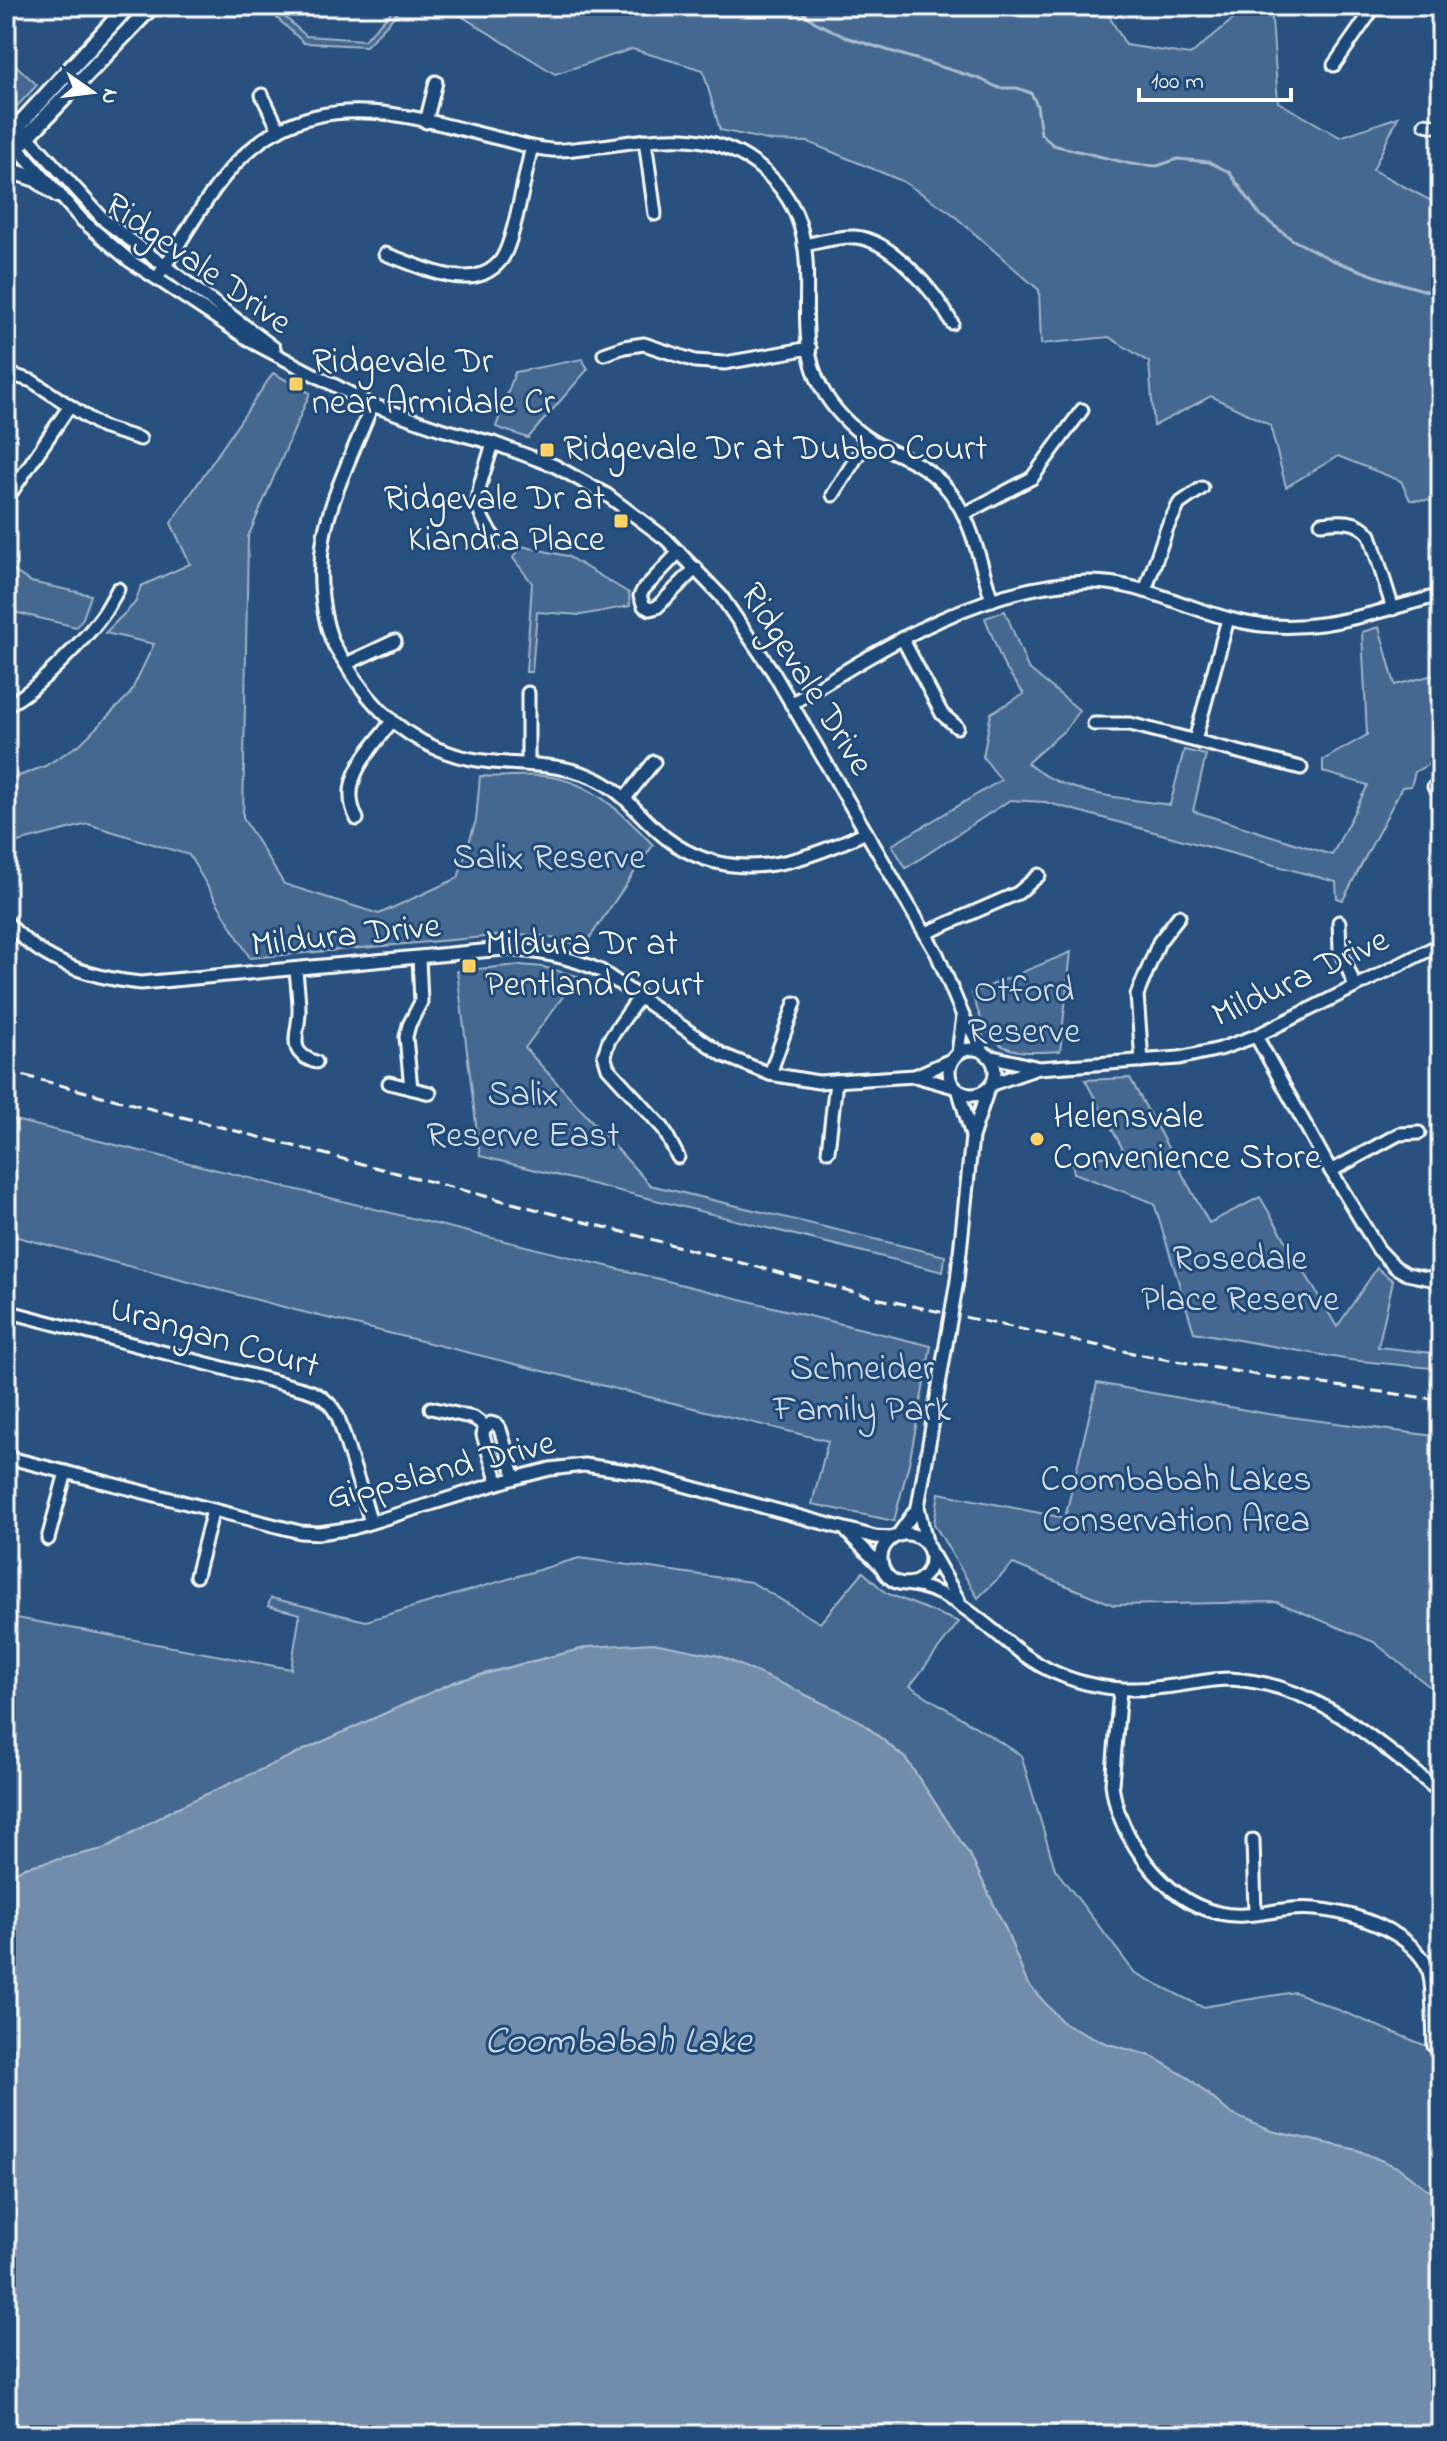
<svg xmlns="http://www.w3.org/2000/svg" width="1447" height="2441" font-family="'Indie Flower',sans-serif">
<rect width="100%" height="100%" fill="#28517f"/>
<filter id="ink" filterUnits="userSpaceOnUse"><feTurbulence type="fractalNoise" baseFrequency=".0125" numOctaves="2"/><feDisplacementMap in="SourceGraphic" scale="16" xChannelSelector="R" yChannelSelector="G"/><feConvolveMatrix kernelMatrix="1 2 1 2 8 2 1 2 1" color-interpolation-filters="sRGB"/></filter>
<g filter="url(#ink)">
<!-- green -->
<g fill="#446890" stroke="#a2b4c8" stroke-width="2">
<path d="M264,6H273L306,36L364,40L397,6H404L366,46L304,43Z"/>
<path d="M445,6H1103L1126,45L1190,55L1244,10V6H1271L1278,102L1340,137L1398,117L1373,170L1441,206V501L1410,500L1401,481L1338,456L1286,487L1270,425L1211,396L1154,426L1149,362L1109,337L1041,344L1039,290L950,212L902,181L808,142L772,141L720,130L703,70L632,49L555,74Z"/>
<path d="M6,56L37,85L6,118Z"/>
<path d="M582,359L588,369L528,438L496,427L515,372Z"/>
<path d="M273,373L310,393L248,537L243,818L284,884L379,914L458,878L476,820L480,776C501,778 523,774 544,776C590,780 624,814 653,845L584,946L543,936L518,934L250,958L189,855L88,824L6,845V781L45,766L80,744L130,694L154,644L105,633L135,603L141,586L190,564L171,523Z"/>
<path d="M521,546L567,556L629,593L630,606L581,615L537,612L532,672H526L532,583L513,558Z"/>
<path d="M6,566L31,582L91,595L83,618L76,627L14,612L6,604Z"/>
<path d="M1005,611L1028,668L1079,710L1067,728L1027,763C1065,795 1122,798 1170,805L1184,750L1206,755L1193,811L1332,855L1368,785L1323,772V760L1367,735L1362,632L1379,627L1395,685L1441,673V714L1436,723L1441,765L1429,764L1415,772L1411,786L1402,787L1343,900L1337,898L1336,882L1045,802L1010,800L906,868L892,845L1001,780L983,757L991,713L1024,694L1004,666L985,618Z"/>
<path d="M1071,952L1060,1051C1002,1055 989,1050 972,993Z"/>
<path d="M520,965L543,967L578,976L525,1048L650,1185L945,1256L943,1272L480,1156L457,971Z"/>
<path d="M1130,1078L1209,1223L1260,1197L1337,1327L1377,1268L1393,1281L1378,1347L1441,1354V1369L1350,1360L1194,1332L1154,1203L1074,1173L1072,1162L1125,1153L1085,1080Z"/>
<path d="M6,1118L931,1346L910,1459L894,1521L812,1504L828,1441L299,1311L6,1234Z"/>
<path d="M1097,1383L1268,1414L1441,1437V1696L1374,1642L1277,1602L1114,1605L1013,1564L978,1598L934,1524L939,1493L1065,1518Z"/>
<path d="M579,1558L751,1582L820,1623L863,1572L886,1593L959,1622L910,1686L1021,1755L1055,1869L1135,1973L1202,2007L1295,1992L1441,2052V2200L1399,2168L1357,2150L1271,2131L1231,2114L1190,2079L1151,2056L1105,2043L1063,2023L1027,1983L1006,1930L971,1857L906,1759L860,1721L787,1686L589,1647L524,1663L454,1682L174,1809L104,1849L25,1867L6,1879V1616L291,1669L300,1614L268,1606L271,1598L366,1621Z"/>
</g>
<!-- water -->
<path fill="#718dab" stroke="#aabbcd" stroke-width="2" d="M653,1643L720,1656L787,1686L860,1721L906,1759L971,1857L1006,1930L1027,1983L1063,2023L1105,2043L1151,2056L1190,2079L1231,2114L1271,2131L1357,2150L1399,2168L1441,2200V2435H6V1879L25,1867L104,1849L174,1809L454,1682L589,1647Z"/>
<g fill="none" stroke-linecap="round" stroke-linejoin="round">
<!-- stream -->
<path stroke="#aabbcd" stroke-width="3" d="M795,6L815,22L845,37L980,79L999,88H1017L1031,93L1037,105L1041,134L1053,145L1131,164L1157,166L1178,159L1209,162L1229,172L1260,215L1293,240L1332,260L1381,278L1441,295"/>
<defs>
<g id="minor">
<path d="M1334,65L1375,6"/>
<path d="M262,95L279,130"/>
<path d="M426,122L436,82"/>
<path d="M1425,124L1441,127"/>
<path d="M22,130L105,221L274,348"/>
<path d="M645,140L655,214"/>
<path d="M14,144L82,220L130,261L254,343L372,405L441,429L493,443L555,466L607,495L666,539L721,596L773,672L937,954L963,1016L983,1051"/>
<path d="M804,245C820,242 838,236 855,237C891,239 936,293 952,323"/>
<path d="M385,254C409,262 437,276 462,277C477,278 492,272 501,260C514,243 525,172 532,147"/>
<path d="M157,278C192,227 222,159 280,129C352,92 431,123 505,140C520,144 536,149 552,150C562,151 573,149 583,148C648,142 707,122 763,170C839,236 784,317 821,387C831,407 851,428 870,440C898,457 917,458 943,484C972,514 979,561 992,600"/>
<path d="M604,354L624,347L644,344L695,361L725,363L810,348"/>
<path d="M6,373L32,381L102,427L140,439"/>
<path d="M372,405C356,446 332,493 324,536C318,569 320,606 331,638C334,647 341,656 346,664C371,707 407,741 455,755C501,769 547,758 592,777C624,790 640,818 666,838C730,887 802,863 866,832"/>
<path d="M493,443C481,487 465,503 498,542"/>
<path d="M833,495L868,439"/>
<path d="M6,500L69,407"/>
<path d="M964,514L1032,478L1082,410"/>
<path d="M1321,523C1340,521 1358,519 1370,535L1393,609"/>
<path d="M679,552L643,590L640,596L644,606L650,609L657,607L696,568"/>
<path d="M1145,591L1167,528L1179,504L1202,488"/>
<path d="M902,638L942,714L957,727"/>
<path d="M346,664L395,641"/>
<path d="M791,704C881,649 977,586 1086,582C1138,580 1188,610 1238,621C1309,638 1374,612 1441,595"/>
<path d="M6,705C30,697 86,638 102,616C108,608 113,598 118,589"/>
<path d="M1094,724H1130L1301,768"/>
<path d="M1195,740L1228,619"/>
<path d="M528,763V693"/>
<path d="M1434,787H1441"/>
<path d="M626,797L654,762"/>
<path d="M357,819C337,780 370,751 392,721"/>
<path d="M6,921C40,961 90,978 141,983L503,949C539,951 568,956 601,971L723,1055L770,1074L818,1082L915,1076L954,1087"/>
<path d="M1339,922L1340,950L1355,986"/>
<path d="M926,933L1018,893L1039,875"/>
<path d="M296,970C297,983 299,996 299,1009C300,1033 284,1052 316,1062"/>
<path d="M640,996L609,1040L604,1055L608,1068L663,1128L678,1157"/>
<path d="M1256,1036L1331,1171L1378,1249L1395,1267L1407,1274L1441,1281"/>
<circle cx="972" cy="1072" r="23"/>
<path d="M958,1053L963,1016"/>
<path d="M989,1056L1039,1068L1179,1058L1220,1049L1256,1036L1441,944"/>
<path d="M1142,1061L1137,995L1159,942L1179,916"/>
<path d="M770,1074L795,1003"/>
<path d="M915,1076L953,1059"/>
<path d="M389,1083L430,1093"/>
<path d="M992,1084L1038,1068"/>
<path d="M411,1088L406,1037L409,1025L421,1002L419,958"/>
<path d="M959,1092L972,1136"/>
<path d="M828,1151L836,1081"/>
<path d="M1331,1171L1399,1134L1419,1133"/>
<path d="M957,1281L972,1137L988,1089"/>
<path d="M6,1311L303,1389C319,1393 330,1401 338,1417L371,1522"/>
<path d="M431,1408L474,1418L485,1426"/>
<path d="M6,1457L300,1532L319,1533L353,1528L515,1478L550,1469L584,1465L635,1472L875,1537L891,1538"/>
<path d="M498,1483L483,1435L484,1429L491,1423L497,1425L500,1429L515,1478"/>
<path d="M918,1507L926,1541"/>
<path d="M847,1532L882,1567"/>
<circle cx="906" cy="1559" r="25"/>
<path d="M898,1535L918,1507L948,1333"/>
<path d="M48,1539L66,1472"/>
<path d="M932,1554L959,1601"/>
<path d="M196,1576L213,1510"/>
<path d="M906,1584C968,1591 1001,1650 1056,1673C1090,1688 1127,1692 1164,1687C1186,1685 1208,1679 1230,1679C1317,1683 1377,1742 1441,1793"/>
<path d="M1120,1690L1112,1784C1116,1815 1127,1836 1145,1861C1164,1886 1187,1906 1219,1913C1243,1919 1268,1911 1292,1909C1335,1905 1406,1926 1427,1966C1434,1979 1433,2028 1434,2046"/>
<path d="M1253,1840L1255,1913"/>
</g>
<g id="major">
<path d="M6,139L128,6"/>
<path d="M6,159L152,6"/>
<path d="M6,169L36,179L58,195"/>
</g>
</defs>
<!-- minor casing -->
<use href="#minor" stroke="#fff" stroke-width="17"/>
<!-- major casing -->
<use href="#major" stroke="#fff" stroke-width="20"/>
<!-- minor -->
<use href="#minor" stroke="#1f4a7a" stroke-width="11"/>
<!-- major -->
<use href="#major" stroke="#1f4a7a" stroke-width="14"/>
<!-- rail -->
<path stroke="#fff" stroke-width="3" stroke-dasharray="12 6" stroke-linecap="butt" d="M6,1071L880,1299L1147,1356L1263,1376L1441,1400"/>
<defs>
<path id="minor-bridge" d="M948,1333L957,1281"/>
</defs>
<!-- minor-bridge casing -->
<use href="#minor-bridge" stroke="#fff" stroke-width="17" stroke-linecap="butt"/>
<!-- minor-bridge -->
<use href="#minor-bridge" stroke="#1f4a7a" stroke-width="11"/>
</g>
</g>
<!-- markers -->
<g fill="#ffd166" stroke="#1f4a7a" stroke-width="3">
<rect x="288" y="376" width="16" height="16" rx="4"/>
<rect x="539" y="442" width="16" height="16" rx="4"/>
<rect x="613" y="513" width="16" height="16" rx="4"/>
<rect x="461" y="958" width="16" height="16" rx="4"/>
<circle cx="1037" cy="1139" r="8"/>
</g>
<g text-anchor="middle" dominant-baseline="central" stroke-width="6" stroke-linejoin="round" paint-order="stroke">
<!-- street labels -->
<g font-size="36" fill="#fff" stroke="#1f4a7a">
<text transform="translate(197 265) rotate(35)">Ridgevale Drive</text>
<text transform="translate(805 680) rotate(58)">Ridgevale Drive</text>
<text transform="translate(346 937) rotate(-6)">Mildura Drive</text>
<text transform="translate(1301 979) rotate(-25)">Mildura Drive</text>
<text transform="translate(214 1339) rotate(16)">Urangan Court</text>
<text transform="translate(441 1472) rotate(-14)">Gippsland Drive</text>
</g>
<!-- poi labels -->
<g font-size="36" fill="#fff" stroke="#1f4a7a" text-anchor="start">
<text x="312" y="363">Ridgevale Dr<tspan x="312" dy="41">near Armidale Cr</tspan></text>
<text x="563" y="450">Ridgevale Dr at Dubbo Court</text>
<text x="605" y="500" text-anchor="end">Ridgevale Dr at<tspan x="605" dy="41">Kiandra Place</tspan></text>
<text x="485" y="945">Mildura Dr at<tspan x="485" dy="41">Pentland Court</tspan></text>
<text x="1053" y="1118">Helensvale<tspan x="1053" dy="41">Convenience Store</tspan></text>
</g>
<!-- park labels -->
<g font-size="36" fill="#dae1e9" stroke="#1f4a7a">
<text x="549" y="859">Salix Reserve</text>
<text x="1024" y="992">Otford<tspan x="1024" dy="41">Reserve</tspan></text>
<text x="523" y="1096">Salix<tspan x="523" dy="41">Reserve East</tspan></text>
<text x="1240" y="1260">Rosedale<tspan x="1240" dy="41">Place Reserve</tspan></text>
<text x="862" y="1370">Schneider<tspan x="862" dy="41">Family Park</tspan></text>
<text x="1176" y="1481">Coombabah Lakes<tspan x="1176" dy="41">Conservation Area</tspan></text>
</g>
<!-- water labels -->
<g font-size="38" font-style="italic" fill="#d4dde6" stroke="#1f4a7a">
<text x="618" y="2043">Coombabah Lake</text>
</g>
</g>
<!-- margin -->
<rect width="1447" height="2441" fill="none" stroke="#1f4a7a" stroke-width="32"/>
<rect x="16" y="16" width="1415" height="2409" fill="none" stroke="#fff" stroke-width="3" filter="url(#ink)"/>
<!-- north arrow -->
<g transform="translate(92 92) rotate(104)" stroke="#1f4a7a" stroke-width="6" paint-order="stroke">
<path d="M0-6L14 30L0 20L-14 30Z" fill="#ffffff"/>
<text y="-12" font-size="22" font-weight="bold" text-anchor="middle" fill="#ffffff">N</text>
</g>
<!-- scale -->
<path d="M1139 88v12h152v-12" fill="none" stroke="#ffffff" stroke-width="4"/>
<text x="1151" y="88" font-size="24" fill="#ffffff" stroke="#1f4a7a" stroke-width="6" paint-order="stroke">100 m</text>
</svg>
